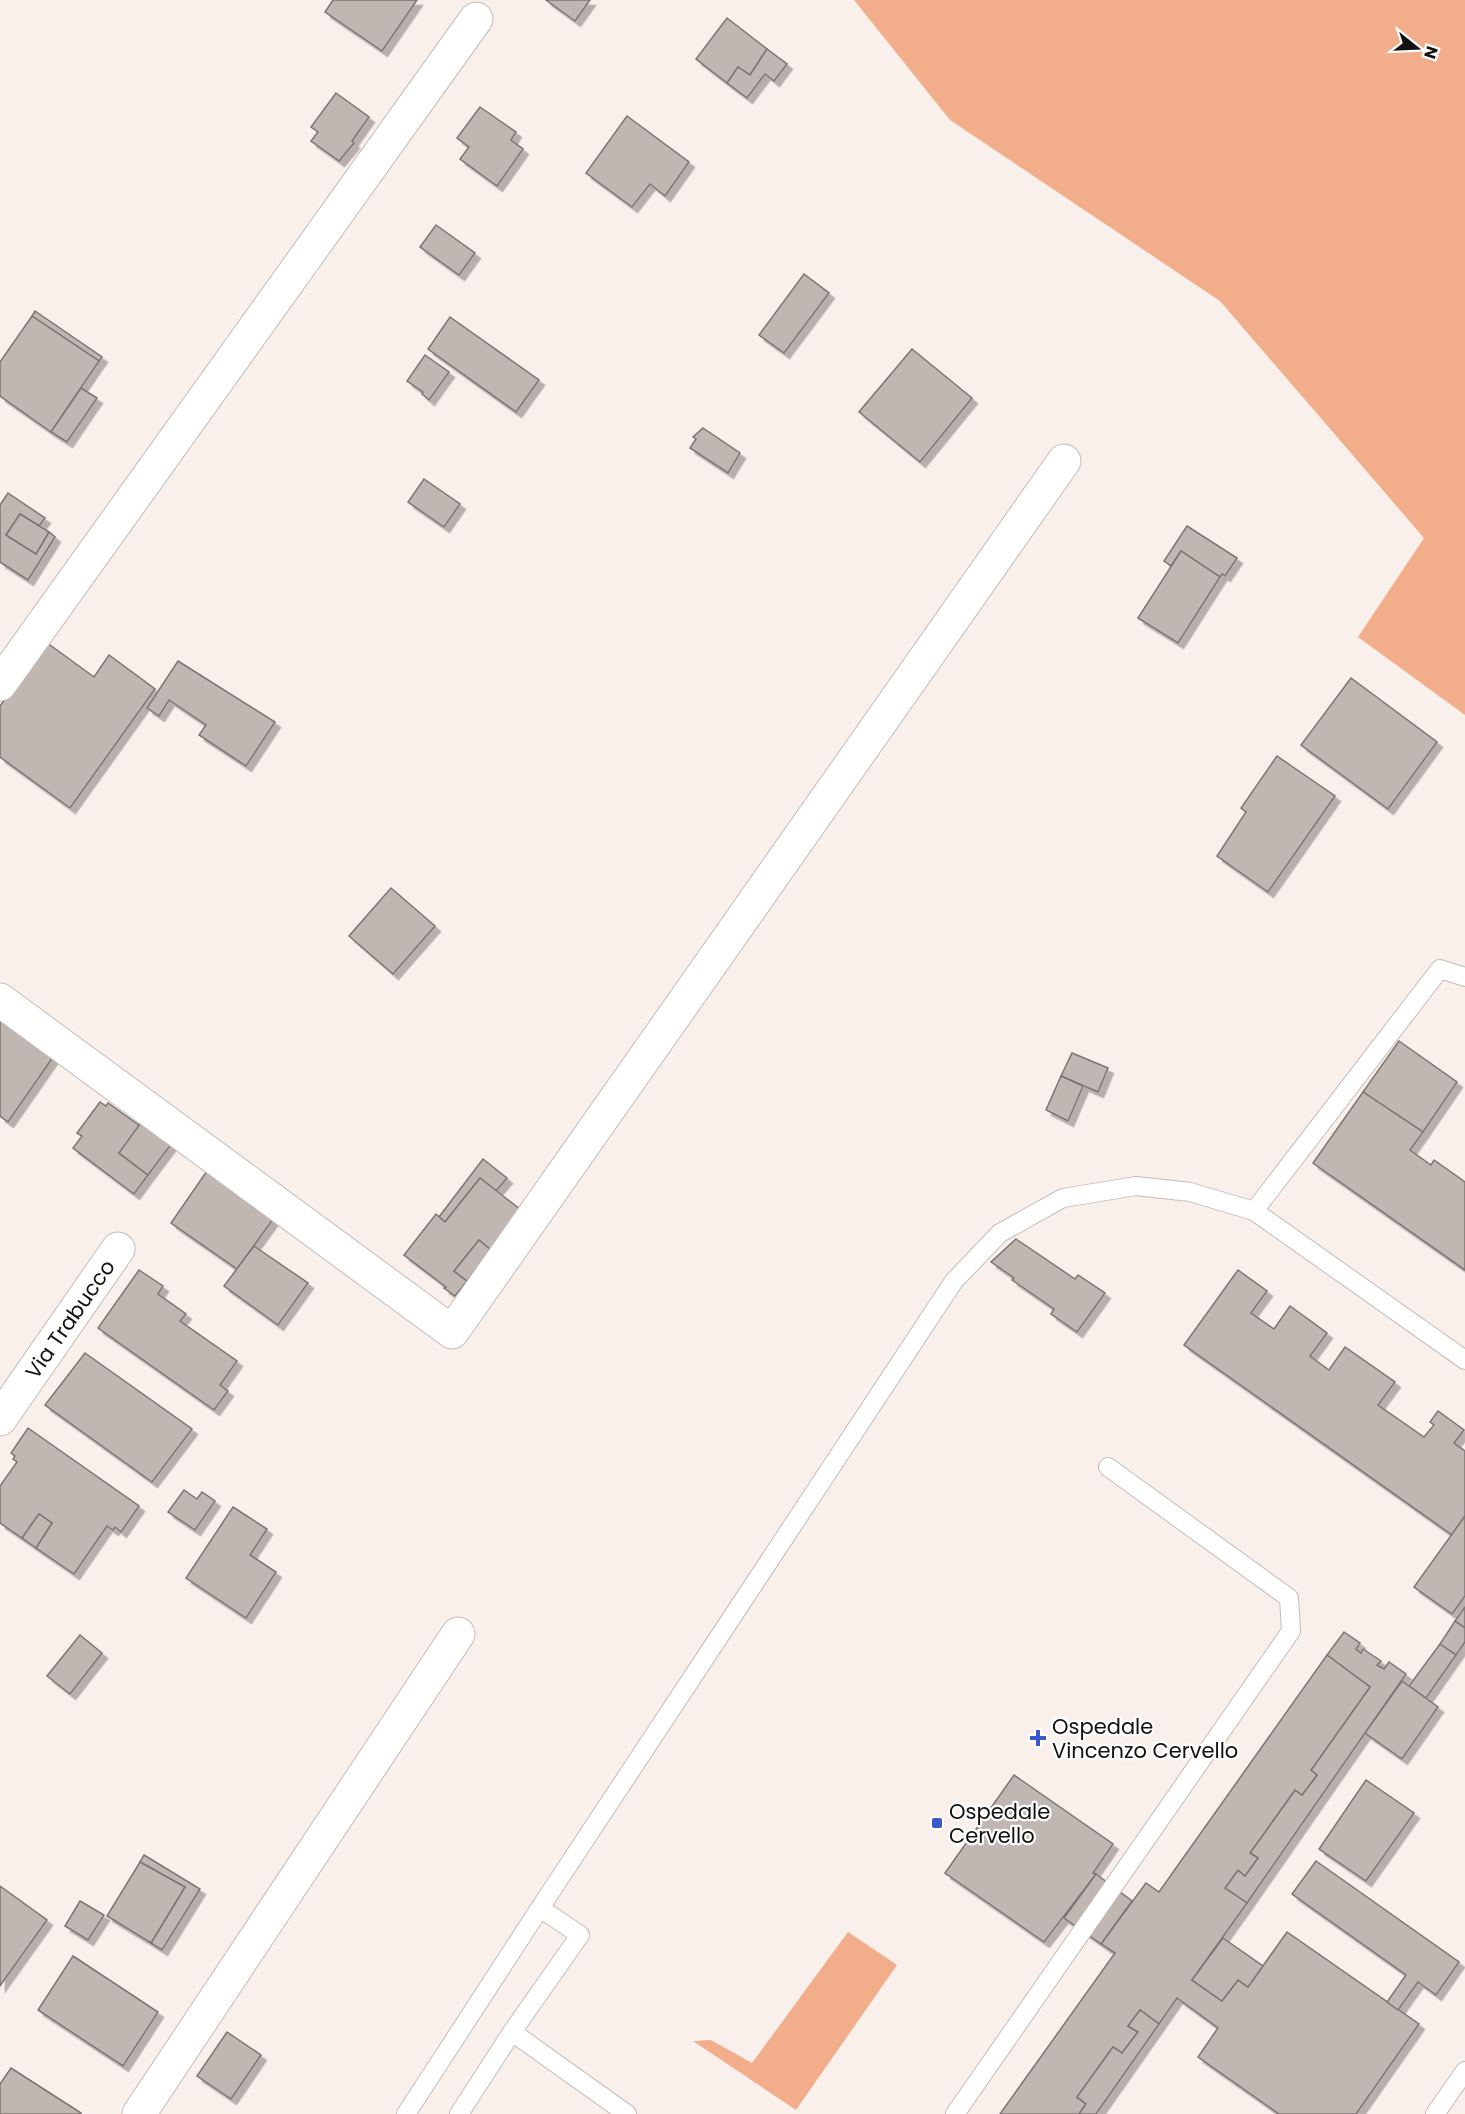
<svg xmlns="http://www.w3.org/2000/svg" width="1465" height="2114" font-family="Poppins,sans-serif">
<defs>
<filter id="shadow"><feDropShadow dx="5.5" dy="5.5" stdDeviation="0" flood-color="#0004"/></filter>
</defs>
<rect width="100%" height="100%" fill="#f9efeb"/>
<!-- green -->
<g fill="#f2ad8b">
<path d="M854,0H1465V715L1358,637L1424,538L1220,301L950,120Z"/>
<path d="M848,1932L897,1965L796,2110L693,2041L711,2040L752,2063Z"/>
</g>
<!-- building -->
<g fill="#c0b7b3" stroke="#7d7571" stroke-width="1.5" filter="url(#shadow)">
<path d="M333,0H417L382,51L325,12Z"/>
<path d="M546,0H590L575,21Z"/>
<path d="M727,18L767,49L750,75L738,67L727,83L696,59Z"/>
<path d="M767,49L787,64L774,81L765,74L747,98L727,83L738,67L750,75Z"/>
<path d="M336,93L369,117L352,141L354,143L339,161L311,141L318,132L311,127Z"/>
<path d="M480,107L516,132L511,140L523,149L497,186L460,159L469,147L457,138Z"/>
<path d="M627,116L689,162L665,196L650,184L632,207L586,173Z"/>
<path d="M436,225L475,253L459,275L420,247Z"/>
<path d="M804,274L829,293L784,353L759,335Z"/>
<path d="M35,311L102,357L99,361L32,316Z"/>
<path d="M32,316L99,361L51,432L0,396V362Z"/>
<path d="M450,317L539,380L516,412L428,349Z"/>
<path d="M912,349L972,398L920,462L859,412Z"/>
<path d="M425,355L449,372L429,400L422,394L423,392L407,381Z"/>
<path d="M81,388L97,398L67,442L51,432Z"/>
<path d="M703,428L740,453L728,473L690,448L696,439L693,437Z"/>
<path d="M424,479L460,504L444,527L408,502Z"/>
<path d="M8,493L45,518L39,526L20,514L6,535L36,554L49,532L55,537L28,580L0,562V505Z"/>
<path d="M20,514L49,532L36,554L6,535Z"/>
<path d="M1187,526L1237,558L1225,576L1222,574L1220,577L1181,551L1171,566L1164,561Z"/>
<path d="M1181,551L1220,577L1178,643L1138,618Z"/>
<path d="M46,642L94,677L109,655L155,689L70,808L0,757V706Z"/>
<path d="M178,661L275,722L246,766L199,735L206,725L169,700L159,716L147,708Z"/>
<path d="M1351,678L1437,742L1388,809L1301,745Z"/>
<path d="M1277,756L1335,796L1268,892L1217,856L1246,812L1241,808Z"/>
<path d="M391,888L435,926L393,974L349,936Z"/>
<path d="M0,1016L60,1047L8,1122L0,1116Z"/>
<path d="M1399,1041L1457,1082L1423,1132L1363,1092Z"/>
<path d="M1072,1053L1108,1068L1098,1092L1061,1076Z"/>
<path d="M1061,1076L1083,1086L1068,1121L1046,1110Z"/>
<path d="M1363,1092L1423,1132L1410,1150L1431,1165L1434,1160L1465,1182V1270L1313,1163Z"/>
<path d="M100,1102L106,1106L108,1103L140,1126L119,1153L148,1175L134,1194L73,1148L82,1136L77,1133Z"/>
<path d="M142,1121L172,1143L148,1175L119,1153Z"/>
<path d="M483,1159L507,1178L496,1191L480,1178L445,1222L439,1217Z"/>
<path d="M209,1168L276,1215L237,1269L171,1223Z"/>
<path d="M480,1178L521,1210L491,1250L479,1240L454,1271L467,1281L455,1296L444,1288L446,1287L404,1255L436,1214L445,1222Z"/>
<path d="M1016,1239L1075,1279L1078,1275L1105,1293L1077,1332L1051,1314L1054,1309L1012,1280L1014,1278L991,1262Z"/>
<path d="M479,1240L491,1250L467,1281L454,1271Z"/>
<path d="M254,1246L308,1283L278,1325L224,1286Z"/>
<path d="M139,1270L163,1286L158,1294L186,1314L180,1321L237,1361L220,1385L228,1391L214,1410L98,1328Z"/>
<path d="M1238,1270L1267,1291L1251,1313L1274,1329L1290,1306L1327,1333L1310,1356L1329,1370L1345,1347L1395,1382L1378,1405L1424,1437L1434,1425L1430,1422L1438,1411L1464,1430L1454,1443L1465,1451V1516L1452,1535L1184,1345Z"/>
<path d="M85,1353L192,1429L152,1482L45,1405Z"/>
<path d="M28,1428L139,1506L121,1532L115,1527L113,1530L107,1526L74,1574L36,1548L52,1523L39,1514L22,1538L0,1523V1486L17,1462L13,1459L15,1456L11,1453Z"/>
<path d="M184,1490L197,1499L202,1492L215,1501L195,1530L168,1512Z"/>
<path d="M233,1507L267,1529L250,1555L276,1572L246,1618L186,1578Z"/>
<path d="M39,1514L52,1523L36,1548L22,1538Z"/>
<path d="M1465,1516V1596L1452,1614L1414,1587Z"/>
<path d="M1465,1607V1628L1455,1621Z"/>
<path d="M1455,1621L1465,1628V1642L1456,1655L1440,1644Z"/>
<path d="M1344,1632L1360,1643L1356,1649L1361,1653L1363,1649L1381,1661L1377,1665L1384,1669L1389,1662L1406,1674L1247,1903L1225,1888L1238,1870L1245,1876L1258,1858L1250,1853L1295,1790L1302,1795L1317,1775L1311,1770L1370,1687L1327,1655Z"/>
<path d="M80,1635L102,1653L70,1694L47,1676Z"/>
<path d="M1440,1644L1456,1655L1426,1698L1409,1686Z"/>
<path d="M1327,1655L1370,1687L1311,1770L1317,1775L1302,1795L1295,1790L1250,1853L1258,1858L1245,1876L1238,1870L1225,1888L1247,1903L1192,1980L1222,2001L1238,1980L1248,1987L1287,1932L1419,2024L1356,2114H1279L1198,2057L1218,2028L1177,1998L1159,2024L1140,2010L1128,2026L1138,2032L1122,2053L1113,2047L1077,2097L1086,2104L1079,2114H1000L1115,1953L1101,1944L1146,1883L1159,1892Z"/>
<path d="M1402,1681L1438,1707L1402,1759L1365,1733Z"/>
<path d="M1014,1775L1113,1844L1093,1873L1096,1874L1044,1942L945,1873Z"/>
<path d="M1366,1780L1414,1813L1366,1881L1319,1849Z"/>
<path d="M144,1855L200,1889L162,1950L151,1943L185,1887L140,1862Z"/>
<path d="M1316,1861L1459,1962L1436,1995L1418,1982L1398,2010L1387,2002L1406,1975L1292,1894Z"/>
<path d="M140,1862L185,1887L151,1943L107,1916Z"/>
<path d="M1096,1874L1132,1901L1101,1944L1064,1918Z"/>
<path d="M0,1886L47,1920L0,1986Z"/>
<path d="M80,1901L104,1915L88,1940L65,1926Z"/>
<path d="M1223,1938L1263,1966L1248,1987L1238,1980L1222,2001L1192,1980Z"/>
<path d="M73,1956L158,2012L123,2066L38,2010Z"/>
<path d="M1140,2010L1159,2024L1096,2114H1079L1086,2104L1077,2097L1113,2047L1122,2053L1138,2032L1128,2026Z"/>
<path d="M227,2032L261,2055L231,2099L197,2076Z"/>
<path d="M11,2068L81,2113V2114H0V2084Z"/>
</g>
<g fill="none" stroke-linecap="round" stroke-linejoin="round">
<defs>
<g id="service">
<path d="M1254,1211L1440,969L1465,977"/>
<path d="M512,2032L627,2114"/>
<path d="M406,2114L540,1908L954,1281L1000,1233L1063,1198L1136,1186L1190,1192L1254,1211L1465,1360"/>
<path d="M459,2114L512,2032L580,1935L540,1908"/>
<path d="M955,2114L1291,1631L1289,1598L1108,1467"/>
<path d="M1435,2114L1465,2071"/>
</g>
<g id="minor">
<path d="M0,684L476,19"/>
<path d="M0,1000L452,1332L1064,461"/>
<path id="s1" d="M0,1419L118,1249"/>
<path d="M139,2114L458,1634"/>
</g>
</defs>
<!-- service casing -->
<use href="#service" stroke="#c5bcb8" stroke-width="20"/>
<!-- minor casing -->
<use href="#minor" stroke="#c5bcb8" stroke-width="35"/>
<!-- service -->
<use href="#service" stroke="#fff" stroke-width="18"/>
<!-- minor -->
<use href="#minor" stroke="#fff" stroke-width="33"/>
</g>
<!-- markers -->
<g fill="#3c59cb" stroke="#fff" stroke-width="2">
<path d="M1035 1729h6v6h6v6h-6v6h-6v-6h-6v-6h6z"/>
<rect x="931" y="1817" width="12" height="12" rx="3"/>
</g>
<g text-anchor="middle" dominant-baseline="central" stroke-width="4.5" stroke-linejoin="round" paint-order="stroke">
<!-- street labels -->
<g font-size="21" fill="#13100f" stroke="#fff">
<text stroke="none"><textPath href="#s1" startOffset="122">Via Trabucco</textPath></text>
</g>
<!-- poi labels -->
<g font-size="21" fill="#13100f" stroke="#fff" text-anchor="start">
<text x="1052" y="1726">Ospedale<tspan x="1052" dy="24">Vincenzo Cervello</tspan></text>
<text x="949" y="1811">Ospedale<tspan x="949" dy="24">Cervello</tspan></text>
</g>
</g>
<!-- north arrow -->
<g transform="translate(1417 48) rotate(108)" stroke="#ffffff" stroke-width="4.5" paint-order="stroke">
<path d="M0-4.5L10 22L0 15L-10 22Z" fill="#13100f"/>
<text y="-9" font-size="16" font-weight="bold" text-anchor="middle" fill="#13100f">N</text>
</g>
</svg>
